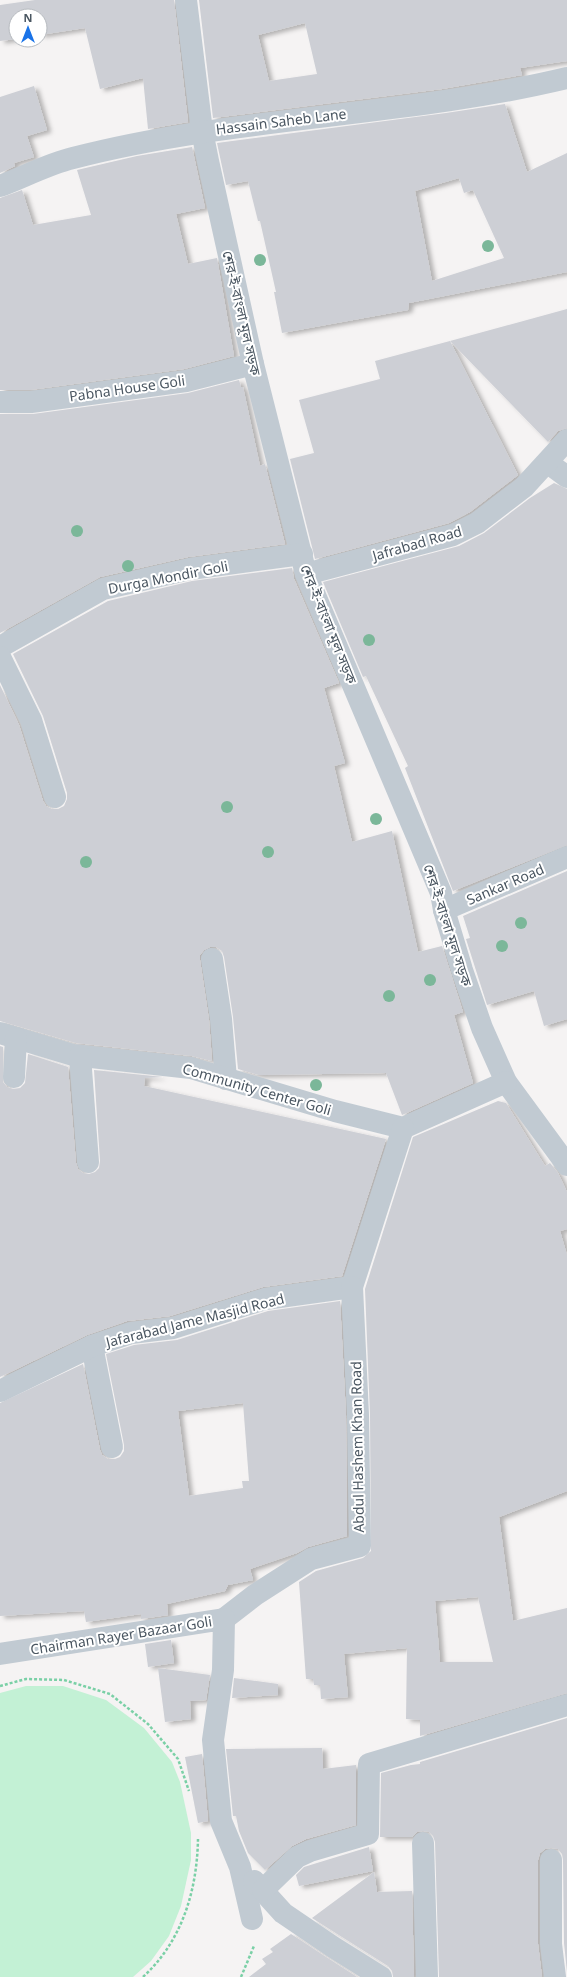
<svg xmlns="http://www.w3.org/2000/svg" width="567" height="1977" font-family="'Noto Sans','Noto Sans Bengali',sans-serif">
<defs>
<filter id="shadow"><feDropShadow dx="4.5" dy="2.5" stdDeviation="2" flood-color="#0004"/></filter>
</defs>
<rect width="100%" height="100%" fill="#f5f3f3"/>
<!-- green -->
<path fill="#c3f1d5" d="M26,1686H63L106,1700L144,1728L172,1762L180,1782L191,1833V1860L181,1906L169,1936L151,1961L133,1977H0V1693Z"/>
<!-- building -->
<g fill="#cdcfd5" fill-rule="evenodd" filter="url(#shadow)">
<path d="M35,0H174L188,122L148,129L143,78L100,89L85,28L40,35V16H16V39L0,41V5Z"/>
<path d="M199,0H567V61L520,68L522,75L442,89L213,118ZM305,23L317,74L269,81L258,35Z"/>
<path d="M34,86L47,130L27,136L34,157L14,163L15,166L0,173V97Z"/>
<path d="M505,104L527,172L567,153V272L409,303L408,310L282,333L274,292H276L260,221H258L248,181L226,185L217,143L446,113ZM459,178L464,193L473,190L504,258L432,281L415,191Z"/>
<path d="M192,147L205,208L176,214L188,264L217,258L234,356L184,369L30,390H0V198L22,190L33,225L91,215L77,170L137,156Z"/>
<path d="M567,309V428L558,431L548,442L450,341Z"/>
<path d="M450,341L518,475L470,512L449,523L315,559L290,459L314,453L299,400L380,379L375,361Z"/>
<path d="M239,380L241,387H243L260,466L265,464L285,544L188,557L100,577L0,633V414H33L188,393Z"/>
<path d="M554,483L567,489V845L453,891L405,768L408,766L366,676L363,677L323,582L459,546L484,533L530,498Z"/>
<path d="M292,568L294,579L339,683L324,688L345,763L334,766L352,842L392,831L418,952L442,946L463,1012L454,1015L473,1083L402,1115L386,1073L259,1075L238,1069L233,1017L224,957L222,951L216,947H210L204,950L200,955V960L209,1020L212,1061L192,1056L76,1043L0,1021V685L19,725L43,801L46,806L52,809H58L64,806L67,799V793L43,716L13,654L108,601L192,581Z"/>
<path d="M567,871V1019L544,1026L534,991L487,1005L466,939L470,938L463,916Z"/>
<path d="M0,1046L3,1047V1082L7,1087L13,1089L20,1088L25,1083L28,1054L68,1067L76,1163L78,1169L83,1173L89,1174L95,1172L99,1168L100,1161L94,1070L163,1077L145,1078L144,1086L386,1139L342,1276L263,1287L170,1316L127,1321L87,1335L0,1377Z"/>
<path d="M498,1101L506,1103L545,1166L550,1163L558,1173L567,1192V1229L560,1231L567,1255V1491L499,1517L513,1621L567,1608V1693L420,1736V1720L406,1719L407,1648L344,1654L348,1697L321,1699L320,1685H314L313,1679H306L299,1582L316,1571L363,1558L371,1551L370,1415L365,1289L413,1137ZM478,1597L493,1662H440L435,1601Z"/>
<path d="M340,1301L346,1415L347,1536L308,1547L297,1553L250,1569L253,1580L228,1585L225,1591L167,1604L168,1615L141,1619V1614L86,1622L84,1611L0,1616V1403L83,1364L100,1450L102,1455L108,1459H115L120,1457L124,1451V1445L106,1354L134,1345L177,1340L268,1311ZM243,1403L249,1481H242L243,1488L189,1496L178,1411Z"/>
<path d="M171,1640L174,1663L148,1667L145,1644Z"/>
<path d="M158,1668L210,1675L206,1700L190,1701L191,1719L165,1722Z"/>
<path d="M234,1678L278,1684V1695L232,1698Z"/>
<path d="M567,1718V1972L564,1943L563,1860L562,1854L558,1849L551,1848L545,1849L540,1853L538,1860V1944L542,1977H439L435,1842L433,1836L429,1832L423,1831L417,1832L412,1837H380L381,1773L411,1765L420,1764V1762Z"/>
<path d="M322,1748L323,1769L356,1765V1825L306,1839L292,1846L265,1870L248,1853L239,1831L236,1816H233L226,1749Z"/>
<path d="M202,1754L208,1821L198,1823L185,1757Z"/>
<path d="M369,1847L373,1871L299,1886L296,1875L304,1867Z"/>
<path d="M374,1872L377,1892L412,1891L414,1977H393L392,1971L388,1966L312,1918Z"/>
<path d="M291,1934L326,1957L357,1977H249L266,1964L262,1959L273,1952L270,1949Z"/>
</g>
<g fill="none" stroke-linecap="round" stroke-linejoin="round">
<!-- path -->
<g stroke="#7ad0a6" stroke-width="2.5" stroke-dasharray="3 2" stroke-linecap="butt">
<path d="M0,1686L26,1679L64,1680L110,1694L148,1724L178,1759L189,1791"/>
<path d="M143,1977C182,1941 197,1891 198,1839"/>
<path d="M241,1977L254,1946"/>
</g>
<!-- minor -->
<g stroke="#c1cad2" stroke-width="22">
<path d="M186,0L202,131L208,161L253,364L306,574L441,893L444,910L462,970L482,1028L506,1082L567,1165"/>
<path d="M0,186C24,177 48,164 73,158C235,116 405,117 567,78"/>
<path d="M0,402H31L186,381L253,364"/>
<path d="M548,463L567,477"/>
<path d="M306,574L453,535L477,523L524,487L567,440"/>
<path d="M0,647L103,589L190,569L302,554"/>
<path d="M0,657L31,720L55,797"/>
<path d="M444,910L567,857"/>
<path d="M212,959L221,1019L226,1079"/>
<path d="M0,1033L73,1055L191,1068L335,1111L403,1128L506,1082"/>
<path d="M80,1056L88,1162"/>
<path d="M14,1077L16,1038"/>
<path d="M92,1346L112,1447"/>
<path d="M0,1391L92,1346L131,1333L173,1328L265,1299L352,1287L403,1128"/>
<path d="M224,1619L255,1595L311,1559L360,1546L358,1415L352,1287"/>
<path d="M0,1654L224,1619L223,1670L213,1740L221,1821L240,1867L252,1919"/>
<path d="M423,1843L427,1977"/>
<path d="M551,1860V1944L555,1977"/>
<path d="M254,1881L283,1913L333,1947L381,1977"/>
<path d="M263,1890L297,1857L310,1851L368,1834L369,1764L567,1705"/>
</g>
</g>
<!-- trees -->
<g fill="#7bb799">
<circle cx="488" cy="246" r="6"/>
<circle cx="260" cy="260" r="6"/>
<circle cx="77" cy="531" r="6"/>
<circle cx="128" cy="566" r="6"/>
<circle cx="369" cy="640" r="6"/>
<circle cx="227" cy="807" r="6"/>
<circle cx="376" cy="819" r="6"/>
<circle cx="268" cy="852" r="6"/>
<circle cx="86" cy="862" r="6"/>
<circle cx="521" cy="923" r="6"/>
<circle cx="502" cy="946" r="6"/>
<circle cx="430" cy="980" r="6"/>
<circle cx="389" cy="996" r="6"/>
<circle cx="316" cy="1085" r="6"/>
</g>
<g text-anchor="middle" dominant-baseline="central" stroke-width="4" stroke-linejoin="round" paint-order="stroke">
<!-- street labels -->
<g font-size="14" fill="#4a5661" stroke="#fff">
<text transform="translate(281 121) rotate(-7)">Hassain Saheb Lane</text>
<text transform="translate(242 313) rotate(77)">শের-ই-বাংলা মূল সড়ক</text>
<text transform="translate(127 388) rotate(-8)">Pabna House Goli</text>
<text transform="translate(417 543) rotate(-16)">Jafrabad Road</text>
<text transform="translate(168 577) rotate(-11)">Durga Mondir Goli</text>
<text transform="translate(329 624) rotate(68)">শের-ই-বাংলা মূল সড়ক</text>
<text transform="translate(505 884) rotate(-23)">Sankar Road</text>
<text transform="translate(448 925) rotate(72)">শের-ই-বাংলা মূল সড়ক</text>
<text transform="translate(257 1089) rotate(16)">Community Center Goli</text>
<text transform="translate(195 1320) rotate(-14)">Jafarabad Jame Masjid Road</text>
<text transform="translate(357 1447) rotate(-91)">Abdul Hashem Khan Road</text>
<text transform="translate(121 1635) rotate(-9)">Chairman Rayer Bazaar Goli</text>
</g>
</g>
<!-- north arrow -->
<g transform="translate(28 28)"><circle r="19" fill="#ffffff" stroke="#b7bbc0"/>
<path d="M0-3L7 15L0 10L-7 15Z" fill="#1a73e8"/>
<text y="-6" font-size="11" font-weight="bold" text-anchor="middle" fill="#4a5661">N</text>
</g>
</svg>
